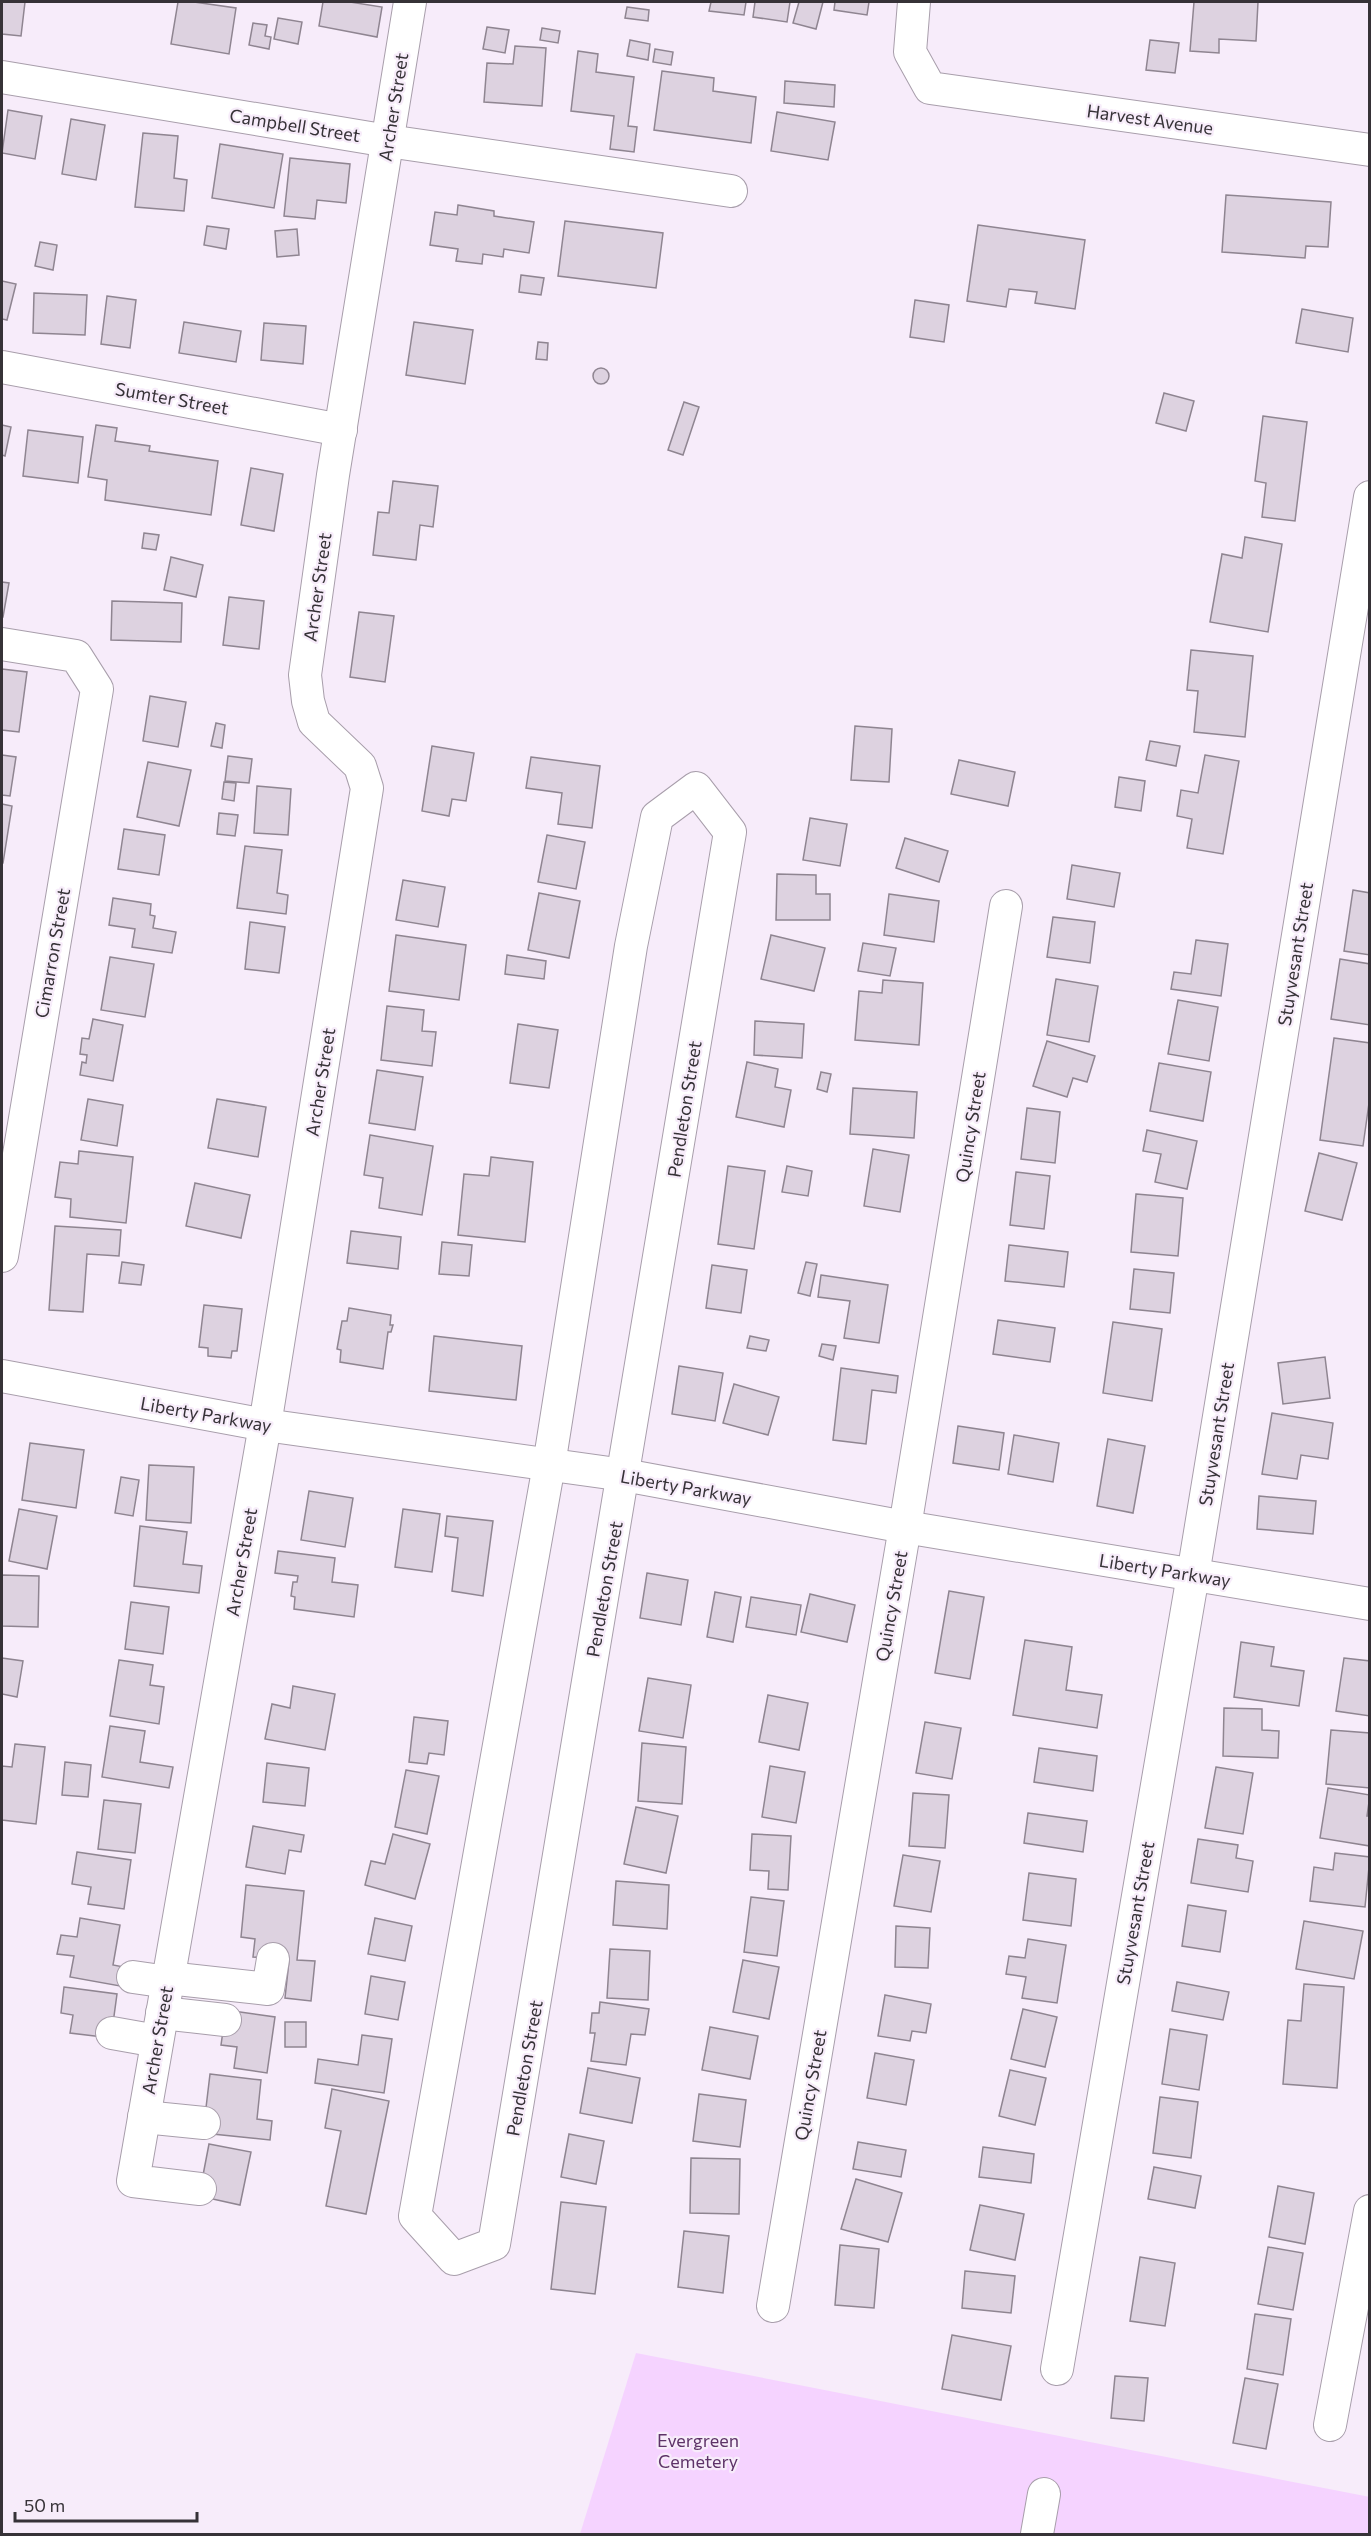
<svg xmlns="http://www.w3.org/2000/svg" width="1371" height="2536" font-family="Commissioner,sans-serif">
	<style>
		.green { fill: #f5d3ff }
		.building { fill: #ddd2e0; stroke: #8f8591; stroke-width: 1.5 }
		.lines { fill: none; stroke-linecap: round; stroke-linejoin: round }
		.minor-casing { stroke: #a89eab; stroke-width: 34 }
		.minor { stroke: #fff; stroke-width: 32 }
		.labels { text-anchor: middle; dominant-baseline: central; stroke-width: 4.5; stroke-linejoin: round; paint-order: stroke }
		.street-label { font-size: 18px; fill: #363237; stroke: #f7ecfa }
		.park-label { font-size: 18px; fill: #5d3368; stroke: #f7ecfa }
	</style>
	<rect width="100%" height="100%" fill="#f7ecfa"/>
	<!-- green -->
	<polygon class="green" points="636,2353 1370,2497 1369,2534 580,2534"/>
	<!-- building -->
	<g class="building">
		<polygon points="2,2 25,2 21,36 2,34"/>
		<polygon points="178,2 194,2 236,8 229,54 171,44"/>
		<polygon points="323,2 350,2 382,7 377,37 319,26"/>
		<polygon points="711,2 746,2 744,15 709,11"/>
		<polygon points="755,2 790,2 787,22 753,17"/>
		<polygon points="799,2 823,2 816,29 793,23"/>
		<polygon points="835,2 869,2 867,15 834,10"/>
		<polygon points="1194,2 1258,2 1256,41 1219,39 1219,53 1190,51"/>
		<polygon points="627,7 649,10 648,21 625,18"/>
		<polygon points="278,18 302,22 298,44 274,39"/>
		<polygon points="253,23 267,25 265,36 271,37 269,49 249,45"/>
		<polygon points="487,27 509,30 505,53 483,49"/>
		<polygon points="542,28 560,31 558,43 540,40"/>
		<polygon points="630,40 650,44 648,60 627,56"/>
		<polygon points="1150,40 1179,43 1175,73 1146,70"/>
		<polygon points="515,46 546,48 542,106 484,102 487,63 513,64"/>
		<polygon points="655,49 673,52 671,65 653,62"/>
		<polygon points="578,51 598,54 596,72 634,77 628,126 637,127 634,152 610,149 614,116 571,111"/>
		<polygon points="662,71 714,78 713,91 756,97 751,143 654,130"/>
		<polygon points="785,81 835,85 834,107 784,103"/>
		<polygon points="8,110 42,116 35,159 2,153"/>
		<polygon points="777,112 835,122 828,160 771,151"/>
		<polygon points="71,119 105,125 96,180 62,174"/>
		<polygon points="143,133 178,136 174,178 187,180 184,211 135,207"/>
		<polygon points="220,144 283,154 274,208 212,198"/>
		<polygon points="290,158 350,164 346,203 317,200 315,219 284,216"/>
		<polygon points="1226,195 1331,202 1328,247 1306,246 1305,258 1222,252"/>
		<polygon points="458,205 494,211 494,216 534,222 529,253 504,249 503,257 483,254 482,264 456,261 458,249 430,245 435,212 457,215"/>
		<polygon points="565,221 663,233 656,288 558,276"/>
		<polygon points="978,225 1085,240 1075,309 1035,303 1037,292 1009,289 1006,307 967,301"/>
		<polygon points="207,226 229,229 226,249 204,245"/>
		<polygon points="297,229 299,255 277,257 275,231"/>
		<polygon points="40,242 57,245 53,270 35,266"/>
		<polygon points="521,275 544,278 541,295 519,292"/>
		<polygon points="2,281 16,284 7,320 2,319"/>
		<polygon points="34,293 87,295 85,335 33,333"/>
		<polygon points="107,296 136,300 130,348 101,344"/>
		<polygon points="915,300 949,305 944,342 910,337"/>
		<polygon points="1302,309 1353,318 1348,352 1296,343"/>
		<polygon points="184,322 241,331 236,362 179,353"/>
		<polygon points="414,322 473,330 465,384 406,375"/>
		<polygon points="264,323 306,326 303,364 261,360"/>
		<polygon points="538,342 548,343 547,360 536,359"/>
		<circle cx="601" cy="376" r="8"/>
		<polygon points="1164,393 1194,401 1186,431 1156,423"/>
		<polygon points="684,402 699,407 683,455 668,450"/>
		<polygon points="1263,416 1307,422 1295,521 1262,517 1266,483 1255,481"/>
		<polygon points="2,425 11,427 5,456 2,455"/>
		<polygon points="96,425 117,428 115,441 150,446 149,451 218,461 211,515 105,500 107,480 88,477"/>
		<polygon points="28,430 83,437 78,483 23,476"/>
		<polygon points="251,468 283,474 274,531 241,525"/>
		<polygon points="393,481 438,486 433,527 420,525 416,560 373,555 378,512 389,513"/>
		<polygon points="144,533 159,535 156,550 142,548"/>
		<polygon points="1245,537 1282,544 1268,632 1210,622 1222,554 1242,558"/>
		<polygon points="171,557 203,565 196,597 164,590"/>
		<polygon points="2,582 9,583 3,617 2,617"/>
		<polygon points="229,597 264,601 259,649 223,645"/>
		<polygon points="112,601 182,603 181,642 111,640"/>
		<polygon points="359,612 394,616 385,682 350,677"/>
		<polygon points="1191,650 1253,656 1245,737 1194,732 1198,691 1187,690"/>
		<polygon points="2,669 27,672 19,732 2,730"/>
		<polygon points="150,696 186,702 178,747 143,741"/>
		<polygon points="216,723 225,725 222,748 211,746"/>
		<polygon points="855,726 892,729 889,782 851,780"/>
		<polygon points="1150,741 1180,746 1176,766 1146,760"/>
		<polygon points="432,746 474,753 466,801 452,799 449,816 422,811"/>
		<polygon points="2,755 16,757 10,796 2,795"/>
		<polygon points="1205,755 1239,761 1223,854 1187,848 1192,819 1177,816 1181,790 1198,793"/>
		<polygon points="228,756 252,759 249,783 225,781"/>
		<polygon points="531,757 600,766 592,828 558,824 562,793 526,788"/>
		<polygon points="959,760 1015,772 1008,806 951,794"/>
		<polygon points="148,762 191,770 179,826 137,817"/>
		<polygon points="1119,777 1145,781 1141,811 1115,807"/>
		<polygon points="224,782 236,783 234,801 222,799"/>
		<polygon points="257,786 291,789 288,835 254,833"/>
		<polygon points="2,804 12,806 3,863 2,863"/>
		<polygon points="219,813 238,815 235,836 217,834"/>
		<polygon points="810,818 847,824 840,866 803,860"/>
		<polygon points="124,829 165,835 159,875 118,869"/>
		<polygon points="547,835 585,842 576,889 538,882"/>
		<polygon points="905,838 948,851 939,882 896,868"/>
		<polygon points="245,846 282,850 277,893 288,895 286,914 237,908"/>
		<polygon points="1072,865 1120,873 1114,907 1067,899"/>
		<polygon points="777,874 816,875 816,894 830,894 830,920 776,920"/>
		<polygon points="403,880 445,887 438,927 396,920"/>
		<polygon points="1353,890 1370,893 1370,955 1344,951"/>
		<polygon points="539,893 580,901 569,958 528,950"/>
		<polygon points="889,894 939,901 934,942 884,935"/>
		<polygon points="113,898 151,904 150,915 155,916 153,928 176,932 172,953 132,947 135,929 109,925"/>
		<polygon points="1053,917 1095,922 1090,963 1047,957"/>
		<polygon points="250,922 285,927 279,973 245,969"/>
		<polygon points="396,935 466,945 459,1000 389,991"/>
		<polygon points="771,935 825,948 814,991 761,979"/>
		<polygon points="1196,940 1228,944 1221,996 1171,989 1174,972 1191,974"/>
		<polygon points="863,943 896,948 890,976 858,971"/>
		<polygon points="507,955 546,961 544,979 505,974"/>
		<polygon points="110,957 154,964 145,1017 101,1010"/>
		<polygon points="1340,959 1370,964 1370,1025 1331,1019"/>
		<polygon points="1056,979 1098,986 1089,1042 1047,1035"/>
		<polygon points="883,980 923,983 919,1045 855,1040 859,991 882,993"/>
		<polygon points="1178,1000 1218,1007 1209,1061 1168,1054"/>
		<polygon points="387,1006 424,1010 422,1031 436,1032 432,1066 381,1060"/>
		<polygon points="93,1019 123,1025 113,1081 80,1075 82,1062 86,1063 87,1055 80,1054 82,1038 89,1039"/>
		<polygon points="755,1021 804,1024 802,1058 754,1055"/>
		<polygon points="518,1024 558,1030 549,1088 510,1083"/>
		<polygon points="1334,1038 1370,1043 1370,1096 1363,1146 1320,1140"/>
		<polygon points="1047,1041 1095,1056 1087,1082 1073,1078 1067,1097 1033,1086"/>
		<polygon points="747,1062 778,1069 775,1087 791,1090 784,1127 736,1117"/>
		<polygon points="1159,1063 1211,1072 1203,1121 1150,1111"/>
		<polygon points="377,1070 423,1077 415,1130 369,1123"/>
		<polygon points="821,1072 831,1074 827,1092 817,1089"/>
		<polygon points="853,1088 917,1092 914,1138 850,1134"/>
		<polygon points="88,1099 123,1105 117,1146 81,1140"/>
		<polygon points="217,1099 266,1107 258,1157 208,1148"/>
		<polygon points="1027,1108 1060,1112 1055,1163 1021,1159"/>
		<polygon points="1147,1130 1197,1141 1187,1189 1155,1182 1161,1154 1143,1151"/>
		<polygon points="370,1135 433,1146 422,1215 379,1208 383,1178 364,1175"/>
		<polygon points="873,1149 909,1155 900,1212 864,1206"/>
		<polygon points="79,1151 133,1157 126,1223 70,1217 71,1199 55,1197 60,1162 78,1164"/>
		<polygon points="1319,1153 1357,1163 1342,1220 1305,1211"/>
		<polygon points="491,1157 533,1162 525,1242 458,1235 464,1174 489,1176"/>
		<polygon points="728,1166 765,1171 754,1249 718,1244"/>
		<polygon points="787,1166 812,1171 808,1196 782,1192"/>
		<polygon points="1016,1172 1050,1176 1044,1229 1010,1225"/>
		<polygon points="195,1183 250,1195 241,1238 186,1226"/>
		<polygon points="1136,1194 1183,1198 1178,1256 1131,1252"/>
		<polygon points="55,1226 121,1230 119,1256 87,1254 83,1312 49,1310"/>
		<polygon points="351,1231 401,1237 398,1269 347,1263"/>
		<polygon points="442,1242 472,1245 469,1276 439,1274"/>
		<polygon points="1009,1245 1068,1252 1064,1287 1005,1281"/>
		<polygon points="122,1262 144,1265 141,1285 119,1283"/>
		<polygon points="806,1262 817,1264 810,1296 798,1293"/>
		<polygon points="712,1265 747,1270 741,1313 706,1308"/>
		<polygon points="1134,1269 1174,1273 1170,1313 1130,1309"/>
		<polygon points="821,1275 888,1285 879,1343 844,1338 850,1301 818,1297"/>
		<polygon points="204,1305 242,1309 237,1351 232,1351 231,1358 208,1356 208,1348 199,1347"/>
		<polygon points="349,1308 391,1315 390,1325 393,1325 391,1332 388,1332 383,1369 340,1362 341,1350 337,1349 342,1321 347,1321"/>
		<polygon points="998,1320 1055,1328 1050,1362 993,1354"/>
		<polygon points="1113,1322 1162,1329 1152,1401 1103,1393"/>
		<polygon points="434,1336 522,1346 516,1400 429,1391"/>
		<polygon points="750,1336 769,1340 766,1351 747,1348"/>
		<polygon points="822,1344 836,1346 833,1360 819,1356"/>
		<polygon points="1325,1357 1330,1398 1283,1404 1278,1363"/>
		<polygon points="679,1366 723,1373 715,1421 672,1414"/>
		<polygon points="841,1368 898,1376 896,1393 872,1390 866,1444 833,1440"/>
		<polygon points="734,1384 779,1397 768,1435 723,1423"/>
		<polygon points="1272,1413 1333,1423 1328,1459 1301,1455 1297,1479 1262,1474"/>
		<polygon points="958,1426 1004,1433 999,1470 953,1463"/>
		<polygon points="1014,1435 1059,1443 1053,1482 1008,1474"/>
		<polygon points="1108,1439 1145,1446 1133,1513 1097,1506"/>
		<polygon points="30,1443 84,1450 76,1508 22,1500"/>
		<polygon points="149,1465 194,1467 191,1523 146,1520"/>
		<polygon points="121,1477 139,1480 133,1516 115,1513"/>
		<polygon points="309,1491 353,1498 345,1547 301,1540"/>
		<polygon points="1259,1496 1316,1501 1313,1534 1257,1529"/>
		<polygon points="19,1509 57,1516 47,1569 9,1561"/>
		<polygon points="403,1509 440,1514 432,1572 395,1567"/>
		<polygon points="447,1516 493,1521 483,1596 452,1591 458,1538 445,1536"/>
		<polygon points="140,1526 187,1532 183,1564 202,1566 199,1593 134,1586"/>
		<polygon points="278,1551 335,1558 332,1582 358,1585 354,1617 294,1609 295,1597 291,1596 293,1582 297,1582 298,1576 275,1573"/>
		<polygon points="647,1573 688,1580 681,1625 640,1618"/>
		<polygon points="2,1575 39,1576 38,1627 2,1626"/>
		<polygon points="949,1591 984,1597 970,1679 935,1673"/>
		<polygon points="715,1592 741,1597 733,1642 707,1637"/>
		<polygon points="810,1594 855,1605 847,1642 801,1632"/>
		<polygon points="751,1597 801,1605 796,1635 746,1627"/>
		<polygon points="131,1602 169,1607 163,1654 125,1649"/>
		<polygon points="1025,1640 1072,1647 1066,1690 1102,1695 1097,1728 1013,1715"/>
		<polygon points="1241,1642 1274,1647 1271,1666 1304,1671 1299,1706 1234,1697"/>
		<polygon points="2,1658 23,1661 17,1697 2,1694"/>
		<polygon points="1344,1658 1370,1661 1370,1716 1336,1711"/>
		<polygon points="119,1660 153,1665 150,1685 164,1687 159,1724 110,1716"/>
		<polygon points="648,1678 691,1685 683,1738 639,1731"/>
		<polygon points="293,1686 335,1694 325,1750 265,1739 272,1704 290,1708"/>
		<polygon points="768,1695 808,1703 799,1750 759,1742"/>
		<polygon points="1224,1708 1262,1709 1262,1730 1279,1731 1278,1758 1223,1756"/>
		<polygon points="414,1717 448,1721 444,1755 429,1753 427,1764 409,1762"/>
		<polygon points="925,1722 961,1728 952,1779 916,1773"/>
		<polygon points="110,1726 145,1731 140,1762 173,1767 169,1788 102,1777"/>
		<polygon points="1331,1730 1370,1733 1370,1788 1326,1784"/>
		<polygon points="642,1743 686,1747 682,1804 638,1801"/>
		<polygon points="15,1744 45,1747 36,1824 2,1820 2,1766 12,1767"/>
		<polygon points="1039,1748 1097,1756 1093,1791 1034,1782"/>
		<polygon points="65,1762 91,1765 88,1797 62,1795"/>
		<polygon points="267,1763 309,1768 305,1806 263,1802"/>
		<polygon points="770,1766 805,1772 796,1823 762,1817"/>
		<polygon points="1216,1767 1253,1773 1243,1834 1205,1828"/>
		<polygon points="406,1770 439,1776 427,1834 395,1827"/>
		<polygon points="1328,1788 1370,1795 1367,1816 1370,1816 1370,1846 1320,1838"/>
		<polygon points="913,1793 949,1795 945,1848 909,1846"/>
		<polygon points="104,1800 141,1804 135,1853 98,1849"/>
		<polygon points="636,1807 678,1816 666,1873 624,1864"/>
		<polygon points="1028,1813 1087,1821 1083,1852 1024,1843"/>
		<polygon points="253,1826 304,1835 301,1852 289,1850 285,1874 246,1867"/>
		<polygon points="393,1834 430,1844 415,1899 365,1885 371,1861 385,1864"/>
		<polygon points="752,1834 791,1836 788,1890 768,1889 769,1871 750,1870"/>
		<polygon points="1198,1839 1238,1845 1236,1858 1253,1861 1248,1892 1191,1883"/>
		<polygon points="77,1852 131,1860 124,1909 88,1904 91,1887 72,1884"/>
		<polygon points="1335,1853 1370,1857 1365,1907 1310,1901 1314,1867 1333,1870"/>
		<polygon points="903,1855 940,1861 931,1912 894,1906"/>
		<polygon points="1029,1873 1076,1879 1071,1926 1023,1920"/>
		<polygon points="616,1881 669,1885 667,1929 613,1925"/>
		<polygon points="246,1885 304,1891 297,1960 315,1961 311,2001 285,1998 289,1961 253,1957 255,1939 241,1937"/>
		<polygon points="751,1897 784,1901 777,1956 744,1952"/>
		<polygon points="1188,1905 1226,1911 1220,1952 1182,1946"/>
		<polygon points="80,1918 120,1925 113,1965 134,1969 131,1988 70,1977 74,1956 57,1954 61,1935 77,1937"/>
		<polygon points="375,1918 412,1926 405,1961 368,1954"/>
		<polygon points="1304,1921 1363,1931 1354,1979 1296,1969"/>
		<polygon points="896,1926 930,1928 928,1968 895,1967"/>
		<polygon points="1028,1939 1066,1945 1057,2003 1022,1998 1026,1977 1006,1974 1009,1956 1025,1958"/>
		<polygon points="610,1949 650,1951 648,2000 607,1998"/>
		<polygon points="743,1960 779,1967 769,2019 733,2012"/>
		<polygon points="371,1976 405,1982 398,2020 365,2014"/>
		<polygon points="1177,1982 1229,1992 1223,2020 1172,2011"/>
		<polygon points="1304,1984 1344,1987 1337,2088 1283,2084 1288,2020 1301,2021"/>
		<polygon points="64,1987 117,1994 111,2038 70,2033 73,2015 61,2013"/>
		<polygon points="885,1995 931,2004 926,2033 912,2031 910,2041 878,2036"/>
		<polygon points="600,2002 649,2009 645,2035 631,2034 626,2065 591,2061 595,2033 590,2033 592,2013 599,2013"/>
		<polygon points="1023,2009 1057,2017 1045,2067 1011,2059"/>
		<polygon points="226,2010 275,2017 267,2073 234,2068 237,2047 221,2045"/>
		<rect x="285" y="2022" width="21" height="25"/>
		<polygon points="710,2027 758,2036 750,2079 702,2070"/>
		<polygon points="1170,2029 1207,2035 1199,2090 1162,2084"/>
		<polygon points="362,2035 392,2039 384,2093 315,2083 318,2059 358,2065"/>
		<polygon points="875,2053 914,2060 906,2105 867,2098"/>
		<polygon points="588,2068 640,2078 632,2123 580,2113"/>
		<polygon points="1010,2070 1046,2078 1035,2125 999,2116"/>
		<polygon points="210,2074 261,2080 257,2119 272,2121 270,2140 203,2133"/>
		<polygon points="332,2089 389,2101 366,2214 326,2206 341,2131 325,2128"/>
		<polygon points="699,2094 746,2100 740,2147 693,2141"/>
		<polygon points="1160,2097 1198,2102 1191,2158 1153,2153"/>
		<polygon points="569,2134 604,2141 596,2184 561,2177"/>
		<polygon points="858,2142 906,2150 901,2177 853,2169"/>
		<polygon points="209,2144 251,2152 240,2205 199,2196"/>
		<polygon points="983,2147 1034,2154 1031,2183 979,2177"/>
		<polygon points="691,2158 740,2159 739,2214 690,2213"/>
		<polygon points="1154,2167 1201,2176 1195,2208 1148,2199"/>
		<polygon points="856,2179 902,2193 888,2242 841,2229"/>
		<polygon points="1278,2186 1314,2193 1305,2244 1269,2237"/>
		<polygon points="561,2202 606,2207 595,2294 551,2289"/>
		<polygon points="980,2205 1024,2214 1015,2260 970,2250"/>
		<polygon points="684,2231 729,2236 723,2293 678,2287"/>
		<polygon points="840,2245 879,2249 874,2308 835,2305"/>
		<polygon points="1268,2247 1303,2253 1293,2310 1258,2304"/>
		<polygon points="1140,2257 1175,2263 1165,2326 1130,2321"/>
		<polygon points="965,2271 1015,2276 1011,2313 962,2308"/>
		<polygon points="1255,2314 1291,2319 1283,2375 1247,2369"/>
		<polygon points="952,2335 1011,2346 1001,2400 942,2389"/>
		<polygon points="1115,2376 1148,2378 1144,2421 1111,2418"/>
		<polygon points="1245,2378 1278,2384 1266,2449 1233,2443"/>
	</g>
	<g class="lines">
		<!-- minor casing -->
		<g class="minor-casing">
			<g id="minor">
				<polyline points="914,2 910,52 930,88 1370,150"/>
				<polyline points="2,77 388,141 731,191"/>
				<polyline points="2,367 341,430"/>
				<polyline points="2,644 76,656 97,689 2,1256"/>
				<polygon points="696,788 730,832 494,2244 454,2259 415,2216 549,1465 631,946 657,817"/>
				<polyline points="2,1376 265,1425 624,1475 905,1527 1370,1604"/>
				<polyline points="133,1977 168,1982"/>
				<polyline points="168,1978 268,1989 273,1959"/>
				<polyline points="162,2013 225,2020"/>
				<polyline points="112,2033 157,2041"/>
				<polyline points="144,2117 204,2123"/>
				<polyline points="200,2189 133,2181 265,1425 367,788 360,766 314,722 308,701 305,675 333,475 410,2"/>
				<polyline points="773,2306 905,1527 1006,906"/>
				<polyline points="1057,2369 1193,1575 1370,497"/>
				<polyline points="1330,2425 1370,2211"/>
				<polyline points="1037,2534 1044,2494"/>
			</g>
		</g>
		<!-- minor -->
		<use href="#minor" class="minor"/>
	</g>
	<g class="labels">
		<!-- street labels -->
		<g class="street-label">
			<text transform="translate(393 107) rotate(-81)">Archer Street</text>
			<text transform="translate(1150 119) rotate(8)">Harvest Avenue</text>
			<text transform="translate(295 125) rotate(9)">Campbell Street</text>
			<text transform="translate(172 398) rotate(10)">Sumter Street</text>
			<text transform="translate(317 587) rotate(-82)">Archer Street</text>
			<text transform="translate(52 953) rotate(-80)">Cimarron Street</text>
			<text transform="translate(1295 954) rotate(-81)">Stuyvesant Street</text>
			<text transform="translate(320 1082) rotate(-81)">Archer Street</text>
			<text transform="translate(684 1109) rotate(-81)">Pendleton Street</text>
			<text transform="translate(970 1127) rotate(-81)">Quincy Street</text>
			<text transform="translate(206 1414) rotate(10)">Liberty Parkway</text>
			<text transform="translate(1216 1434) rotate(-81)">Stuyvesant Street</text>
			<text transform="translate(686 1487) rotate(10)">Liberty Parkway</text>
			<text transform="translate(241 1562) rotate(-80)">Archer Street</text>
			<text transform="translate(1165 1570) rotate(9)">Liberty Parkway</text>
			<text transform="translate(604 1589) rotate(-80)">Pendleton Street</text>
			<text transform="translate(891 1606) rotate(-80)">Quincy Street</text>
			<text transform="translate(1135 1913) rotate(-80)">Stuyvesant Street</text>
			<text transform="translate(157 2040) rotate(-80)">Archer Street</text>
			<text transform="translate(524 2068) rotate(-80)">Pendleton Street</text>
			<text transform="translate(810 2085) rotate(-80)">Quincy Street</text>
		</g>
		<!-- park labels -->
		<g class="park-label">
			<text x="698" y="2440">Evergreen<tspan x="698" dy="21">Cemetery</tspan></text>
		</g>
	</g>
	<!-- border -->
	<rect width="1371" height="2536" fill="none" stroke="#363237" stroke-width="6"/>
	<!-- scale -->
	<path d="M15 2512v9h182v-9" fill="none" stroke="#363237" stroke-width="3"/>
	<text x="24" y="2512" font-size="18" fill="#363237" stroke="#f7ecfa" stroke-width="4.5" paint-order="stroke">50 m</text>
</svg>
